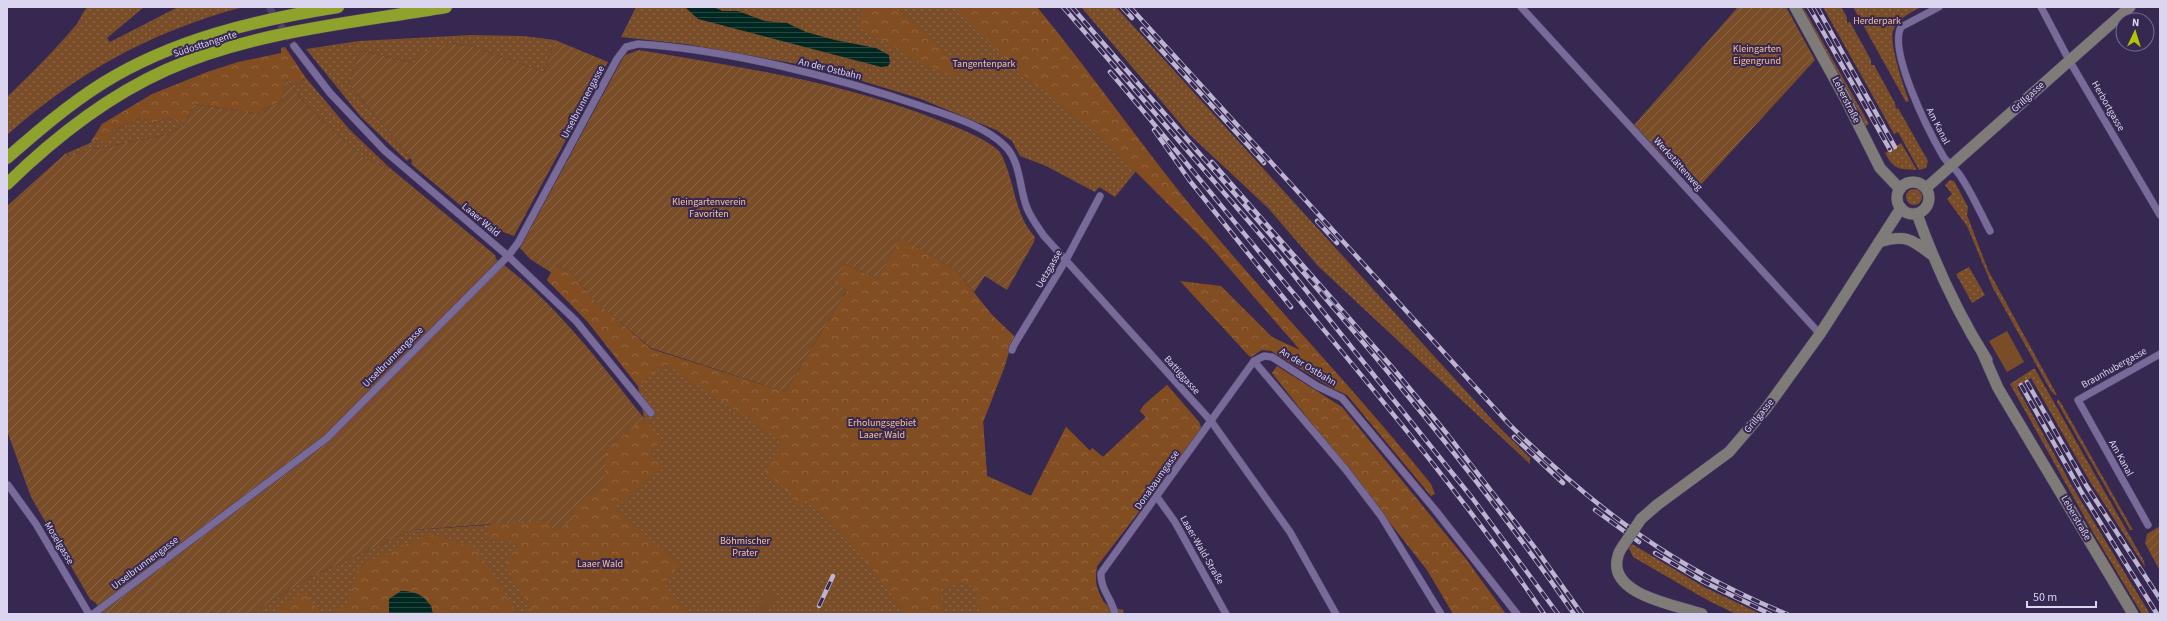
<svg xmlns="http://www.w3.org/2000/svg" width="2167" height="621" font-family="'Source Sans 3',sans-serif">
	<style>
		.grass { fill: url(#grass-dots) }
		.forest { fill: url(#forest-crowns) }
		.garden { fill: url(#garden-furrows) }
		.pitch { fill: #7a4d29 }
		.water { fill: url(#water-rules) }
		.lines { fill: none; stroke-linecap: round; stroke-linejoin: round }
		.street-tunnel { stroke: #4f4269; stroke-width: 7; stroke-dasharray: 7 3.5; stroke-linecap: butt }
		.street-casing { stroke: #4f4266; stroke-width: 8 }
		.secondary-casing { stroke: #4f4266; stroke-width: 12 }
		.highway-casing { stroke: #4f4266; stroke-width: 13 }
		.street { stroke: #786a99; stroke-width: 7 }
		.secondary { stroke: #7f7b78; stroke-width: 11 }
		.highway { stroke: #8fa22b; stroke-width: 12 }
		.rail-casing { stroke: #bcb4d0; stroke-width: 4.5 }
		.rail { stroke: #362851; stroke-width: 3; stroke-dasharray: 9; stroke-linecap: butt }
		.secondary-bridge-casing { stroke: #4f4266; stroke-width: 12; stroke-linecap: butt }
		.secondary-bridge { stroke: #7f7b78; stroke-width: 11 }
		.labels { text-anchor: middle; dominant-baseline: central; stroke-width: 4; stroke-linejoin: round; paint-order: stroke }
		.park-label { font-size: 10px; fill: #fbc297; stroke: #362851 }
		.street-label { font-size: 10px; fill: #dcd5ef; stroke: #362851 }
	</style>
	<defs>
		<pattern id="grass-dots" width="8" height="8" patternUnits="userSpaceOnUse"><rect width="8" height="8" fill="#7a4d29"/><path d="M2 2h.1M6 6h.1" fill="none" stroke="#8c6648" stroke-width="1.8" stroke-linecap="round"/></pattern>
		<pattern id="forest-crowns" width="20" height="18" patternUnits="userSpaceOnUse"><rect width="20" height="18" fill="#824d20"/><path d="M2 6a3 3 0 1 1 6 0M12 15a3 3 0 1 1 6 0" fill="none" stroke="#936641"/></pattern>
		<pattern id="garden-furrows" width="10" height="10" patternUnits="userSpaceOnUse"><rect width="10" height="10" fill="#7a4d29"/><path d="M-1 1l2-2M0 10L10 0M9 11l2-2" fill="none" stroke="#8c6648"/></pattern>
		<pattern id="water-rules" width="6" height="5" patternUnits="userSpaceOnUse"><rect width="6" height="5" fill="#002820"/><path d="M0 2.5h6" fill="none" stroke="#254641"/></pattern>
	</defs>
	<rect width="100%" height="100%" fill="#362851"/>
	<!-- grass -->
	<g class="grass">
		<path d="M88 7H144L107 38 110 42 178 7H243C150 32 78 72 7 135V97C31 74 55 50 76 25 81 19 81 13 88 7Z"/>
		<polygon points="636,7 1007,7 1140,166 1115,197 1099,187 1095,192 1046,166 1020,156 1012,141 996,130 921,99 820,68 685,44 621,37"/>
		<polygon points="1081,7 1116,7 1495,423 1530,458 1530,464 1318,266 1268,208 1190,135"/>
		<polygon points="1800,7 1803,7 1869,124 1865,126 1862,117"/>
		<polygon points="1823,7 1841,7 1847,17 1847,23 1850,22 1871,60 1871,65 1874,65 1895,103 1896,109 1898,108 1928,161 1926,168 1919,170 1898,132 1894,134"/>
		<path d="M1853 7H1921C1911 12 1897 19 1893 31 1889 44 1904 87 1909 101L1906 102Z"/>
		<polygon points="471,35 523,36 555,40 544,72 469,45 451,43 414,63 360,50 349,84 409,156 410,158 407,161 361,117 306,49 359,41"/>
		<polygon points="286,78 295,84 306,78 350,130 390,168 364,158 307,106"/>
		<polygon points="142,117 151,124 168,118 185,124 169,134 96,149 95,147 69,157 67,153 97,140 106,141 113,130"/>
		<path d="M1901 143 1917 170C1899 169 1894 170 1885 153Z"/>
		<polygon points="1950,180 1954,181 1968,207 1967,215 1988,270 2057,395 2055,395 2051,391 1993,288 1967,226 1947,199 1952,194 1945,185"/>
		<circle cx="1914" cy="197" r="8"/>
		<path d="M900 238 955 269 992 315 1014 336 1004 368 983 422 987 476 1031 496 1066 427 1090 451 1092 448 1103 457 1146 417 1140 411 1144 405 1167 385 1199 422 1202 430 1097 566C1095 579 1095 593 1105 603 1108 607 1118 609 1123 610L1124 614H433L431 604 389 612V614H251L311 577 412 530 489 525 607 449 644 418 638 386 588 322 547 280 555 266 651 349 785 392 878 279Z"/>
		<polygon points="1969,267 1985,295 1972,303 1956,274"/>
		<polygon points="2033,369 2035,369 2144,561 2145,567 2089,480 2031,378 2017,387 2072,486 2150,614 2142,614 2094,534 2010,384"/>
		<polygon points="2058,399 2061,403 2133,530 2130,530 2057,402"/>
		<polygon points="1632,544 1704,587 1761,614 1736,614 1709,601 1633,557 1629,548"/>
	</g>
	<!-- forest -->
	<g class="forest">
		<polygon points="863,7 894,7 929,37 959,71 956,77 921,63 859,27"/>
		<path d="M954 7H1037C1095 77 1146 153 1205 223 1279 311 1359 394 1431 484L1435 494 1431 496 1347 395 1330 387 1271 351 1262 350 1251 357 1249 356 1180 281 1221 286 1272 337 1300 350 1209 245 1099 135 1017 70Z"/>
		<polygon points="285,47 306,78 295,84 286,79 281,102 262,109 262,114 193,104 185,124 168,118 151,124 142,117 113,130 106,142 97,140 90,143 102,124 152,94 207,72 238,62 281,53 281,48"/>
		<path d="M900 238 955 269 992 315 1014 336 1004 368 983 422 987 476 1031 496 1066 427 1090 451 1092 448 1103 457 1146 417 1140 411 1144 405 1167 385 1199 422 1202 430 1097 566C1092 592 1104 593 1106 614H980L976 589 962 582 941 588 944 614H906C875 573 846 533 806 500L800 507 789 496 791 494 765 472 783 442 666 364 638 386 588 322 547 280 555 266 570 271 595 301 651 349 785 392 847 290 834 283 845 264 878 279Z"/>
		<polygon points="1277,366 1342,407 1466,559 1506,614 1453,614 1427,570 1272,373"/>
		<polygon points="644,418 661,441 649,452 662,467 614,509 680,565 664,584 688,614 533,614 505,564 520,543 486,538 489,525 576,519 572,508 603,486 607,449"/>
		<polygon points="429,534 477,548 517,614 433,614 431,604 422,596 412,591 401,591 389,599 389,614 332,614 349,602 358,567"/>
		<polygon points="304,592 322,614 272,614"/>
	</g>
	<!-- garden -->
	<g class="garden">
		<polygon points="1738,7 1786,7 1815,60 1696,190 1634,125"/>
		<polygon points="555,40 608,62 514,236 484,225 411,164 412,161 409,156 349,84 360,50 414,63 420,54 451,43 469,45 544,72"/>
		<path d="M639 50C740 67 843 82 938 120 958 128 981 136 998 150 1001 153 1003 158 1005 163 1015 187 1016 217 1035 237L1034 242 1007 290 985 276 974 292 955 269 900 238 878 279 845 264 835 283 847 290 785 392 651 348 595 301 570 271 555 266 552 273 530 259 520 248 620 63 625 55Z"/>
		<path d="M286 78 307 106 364 158 390 168 495 255 496 259C556 303 598 360 644 418L607 449 603 486 572 508 576 519 556 532 545 520 412 530 311 577 251 614H102L96 603 90 599 31 497 7 431V206L66 153 69 157 95 147 96 149 169 134 185 124 193 104 262 114V109L281 102Z"/>
		<polygon points="2160,526 2160,571 2145,543 2147,534"/>
	</g>
	<!-- pitch -->
	<g class="pitch">
		<polygon points="2007,331 2024,362 2007,372 1989,341"/>
		<polygon points="770,593 777,599 763,614 751,614"/>
	</g>
	<!-- water -->
	<g class="water">
		<polygon points="685,7 713,7 723,11 738,11 765,21 787,23 806,32 835,40 876,48 889,55 890,63 888,66 881,67 698,19"/>
		<path d="M401 591C417 591 429 597 433 614H389V599Z"/>
	</g>
	<g class="lines">
		<!-- street-tunnel -->
		<polyline class="street-tunnel" points="269,7 294,46"/>
		<!-- street casing -->
		<g class="street-casing">
			<g id="street">
				<polyline points="1521,7 1820,334"/>
				<path d="M1939 7 1901 27C1888 51 1929 132 1943 156 1947 163 1954 167 1959 174 1971 191 1980 212 1990 231"/>
				<polyline points="2041,7 2069,60 2160,215"/>
				<polyline points="294,46 330,93 385,151 508,256 576,321 651,413"/>
				<polyline points="1012,350 1014,345 1066,260 1100,196"/>
				<polyline points="1254,361 1346,470 1381,516 1441,614"/>
				<polyline points="8,485 36,524 89,614"/>
				<polyline points="1157,497 1175,522 1226,614"/>
				<polyline points="2148,525 2078,400 2160,354"/>
				<path d="M93 614 327 438 508 256 518 243 617 59 626 47 638 44C731 50 836 77 924 107 951 116 985 126 1005 146 1021 162 1019 188 1027 208 1031 218 1038 227 1044 236L1211 421 1290 532 1336 614"/>
				<path d="M1115 614C1112 599 1100 589 1101 573L1254 361 1264 356 1272 357 1317 386 1342 398 1436 511 1517 614"/>
			</g>
		</g>
		<!-- secondary casing -->
		<g class="secondary-casing">
			<g id="secondary">
				<polyline points="1795,7 1845,98 1880,168 1900,189"/>
				<circle cx="1913" cy="198" r="16"/>
				<polyline points="1926,188 2130,7"/>
				<path d="M1917 214C1935 264 1958 314 1987 360"/>
				<path d="M1879 242C1906 234 1911 239 1932 255"/>
				<polyline points="1983,354 1998,388 2133,614"/>
				<polyline points="1641,519 1657,505 1729,452 1765,410 1820,334 1901,208"/>
				<path d="M1627 540C1624 545 1619 550 1618 556 1606 595 1677 605 1702 614"/>
			</g>
		</g>
		<!-- highway casing -->
		<g class="highway-casing">
			<g id="highway">
				<path d="M7 158C38 131 68 105 103 83 174 39 256 20 338 7"/>
				<path d="M7 184C54 138 106 97 166 70 254 31 352 23 446 7"/>
			</g>
		</g>
		<!-- street -->
		<use href="#street" class="street"/>
		<!-- secondary -->
		<use href="#secondary" class="secondary"/>
		<!-- highway -->
		<use href="#highway" class="highway"/>
		<!-- rail casing -->
		<g class="rail-casing">
			<g id="rail">
				<polyline points="1063,7 1277,254 1473,499 1558,614"/>
				<path d="M1072 7C1242 206 1425 399 1574 614"/>
				<polyline points="1122,7 1132,18"/>
				<path d="M1130 7 1509 424C1594 508 1675 569 1787 614"/>
				<polyline points="1809,7 1890,150"/>
				<polyline points="1817,7 1895,147"/>
				<polyline points="1142,29 1264,163"/>
				<path d="M1110 72C1173 145 1233 221 1295 295 1381 399 1468 502 1544 614"/>
				<polyline points="1154,130 1190,181 1291,307"/>
				<polyline points="1212,162 1392,367 1448,435 1536,549 1582,614"/>
				<polyline points="1317,221 1337,243"/>
				<polyline points="2027,382 2086,485 2160,599"/>
				<polyline points="2021,385 2082,493 2157,614"/>
				<polyline points="1514,437 1563,483"/>
				<polyline points="1595,510 1639,542"/>
				<polyline points="1655,553 1704,582 1770,614"/>
				<polyline points="819,606 833,576"/>
			</g>
		</g>
		<!-- rail -->
		<use href="#rail" class="rail"/>
		<!-- secondary-bridge casing -->
		<g class="secondary-bridge-casing">
			<polyline id="secondary-bridge" points="1627,540 1641,519"/>
		</g>
		<!-- secondary-bridge -->
		<use href="#secondary-bridge" class="secondary-bridge"/>
	</g>
	<g class="labels">
		<!-- park labels -->
		<g class="park-label">
			<text x="1877" y="21">Herderpark</text>
			<text x="1757" y="49">Kleingarten<tspan x="1757" dy="12">Eigengrund</tspan></text>
			<text x="984" y="64">Tangentenpark</text>
			<text x="709" y="202">Kleingartenverein<tspan x="709" dy="12">Favoriten</tspan></text>
			<text x="882" y="423">Erholungsgebiet<tspan x="882" dy="12">Laaer Wald</tspan></text>
			<text x="745" y="541">Böhmischer<tspan x="745" dy="12">Prater</tspan></text>
			<text x="600" y="564">Laaer Wald</text>
		</g>
		<!-- street labels -->
		<g class="street-label">
			<text transform="translate(205 44) rotate(-18)">Südosttangente</text>
			<text transform="translate(830 69) rotate(14)">An der Ostbahn</text>
			<text transform="translate(2028 97) rotate(-42)">Grillgasse</text>
			<text transform="translate(1846 100) rotate(63)">Leberstraße</text>
			<text transform="translate(583 102) rotate(-62)">Urselbrunnengasse</text>
			<text transform="translate(2108 106) rotate(60)">Herbortgasse</text>
			<text transform="translate(1938 126) rotate(63)">Am Kanal</text>
			<text transform="translate(1678 164) rotate(48)">Werkstättenweg</text>
			<text transform="translate(481 220) rotate(40)">Laaer Wald</text>
			<text transform="translate(1049 269) rotate(-60)">Uetzgasse</text>
			<text transform="translate(393 357) rotate(-45)">Urselbrunnengasse</text>
			<text transform="translate(1308 367) rotate(31)">An der Ostbahn</text>
			<text transform="translate(2114 368) rotate(-29)">Braunhubergasse</text>
			<text transform="translate(1182 375) rotate(48)">Battiggasse</text>
			<text transform="translate(1759 416) rotate(-51)">Grillgasse</text>
			<text transform="translate(2121 458) rotate(61)">Am Kanal</text>
			<text transform="translate(1157 480) rotate(-55)">Donabaumgasse</text>
			<text transform="translate(2076 518) rotate(60)">Leberstraße</text>
			<text transform="translate(59 543) rotate(59)">Moselgasse</text>
			<text transform="translate(1202 550) rotate(60)">Laaer-Wald-Straße</text>
			<text transform="translate(145 563) rotate(-37)">Urselbrunnengasse</text>
		</g>
	</g>
	<!-- border -->
	<rect width="2167" height="621" fill="none" stroke="#dcd5ef" stroke-width="16"/>
	<!-- north arrow -->
	<g transform="translate(2135 32) rotate(4)"><circle r="19" fill="#362851" stroke="#786d90"/>
	<path d="M0-3L7 15L0 10L-7 15Z" fill="#aec509"/>
	<text y="-6" font-size="11" font-weight="bold" text-anchor="middle" fill="#dcd5ef">N</text>
	</g>
	<!-- scale -->
	<path d="M2027 601v6h69v-6" fill="none" stroke="#dcd5ef" stroke-width="2"/>
	<text x="2033" y="601" font-size="12" fill="#dcd5ef" stroke="#362851" stroke-width="3" paint-order="stroke">50 m</text>
</svg>
